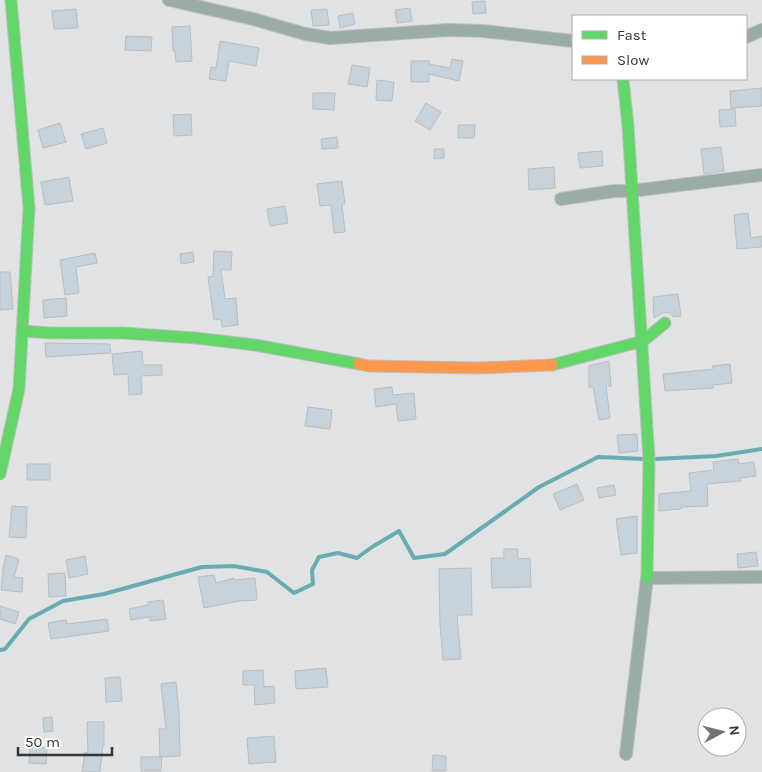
<svg xmlns="http://www.w3.org/2000/svg" width="762" height="772" font-family="Karla,sans-serif">
	<style>
		.lines { fill: none; stroke-linecap: round; stroke-linejoin: round }
		.stream { stroke: #68acb1; stroke-width: 4 }
		.building { fill: #c6d3dd; stroke: #bbbdbf }
		.street-casing { stroke: #bebfc0; stroke-width: 14 }
		.fast-casing { stroke: #bebfc0; stroke-width: 13 }
		.slow-casing { stroke: #bebfc0; stroke-width: 13 }
		.street { stroke: #99aca8; stroke-width: 12 }
		.fast { stroke: #63d668; stroke-width: 11 }
		.slow { stroke: #ff974d; stroke-width: 11 }
	</style>
	<rect width="100%" height="100%" fill="#e0e2e4"/>
	<g class="lines">
		<!-- stream -->
		<g class="stream">
			<polyline points="655,459 716,456 762,449"/>
			<polyline points="0,650 5,649 29,619 63,601 104,594 202,567 234,566 267,572 294,593 313,584 312,570 319,557 338,553 357,558 372,547 399,531 414,558 445,554 539,487 598,457 645,459"/>
		</g>
	</g>
	<!-- building -->
	<g class="building">
		<polygon points="485,1 486,13 473,14 472,2"/>
		<polygon points="410,8 412,21 397,23 395,10"/>
		<polygon points="76,9 78,28 54,29 52,11"/>
		<polygon points="327,9 329,25 313,26 311,10"/>
		<polygon points="353,13 355,24 340,28 338,16"/>
		<polygon points="190,26 192,61 176,62 175,51 173,51 172,27"/>
		<polygon points="126,36 152,37 151,51 125,50"/>
		<polygon points="220,41 259,48 256,66 229,61 226,81 209,79 211,67 216,68"/>
		<polygon points="452,59 463,61 459,81 429,74 429,82 411,82 411,61 429,61 429,64 450,68"/>
		<polygon points="352,65 370,68 367,87 348,84"/>
		<polygon points="377,80 394,82 392,101 376,100"/>
		<polygon points="762,88 762,106 731,108 730,91"/>
		<polygon points="313,93 335,93 334,110 313,109"/>
		<polygon points="426,103 441,112 430,130 415,121"/>
		<polygon points="735,109 736,126 720,127 719,110"/>
		<polygon points="191,114 192,135 174,136 173,115"/>
		<polygon points="60,123 66,142 43,148 38,130"/>
		<polygon points="458,125 475,125 474,138 458,138"/>
		<polygon points="103,128 107,143 86,149 81,134"/>
		<polygon points="337,137 338,148 322,149 321,139"/>
		<polygon points="721,147 724,171 704,174 701,149"/>
		<polygon points="434,149 444,149 444,158 434,159"/>
		<polygon points="602,151 603,166 580,168 578,153"/>
		<polygon points="554,167 555,188 529,190 528,169"/>
		<polygon points="69,177 73,201 45,205 41,182"/>
		<polygon points="342,181 345,204 342,204 345,232 334,233 331,205 320,206 317,184"/>
		<polygon points="285,206 288,223 270,226 267,209"/>
		<polygon points="748,213 751,238 762,236 762,247 737,249 734,215"/>
		<polygon points="214,251 232,252 231,270 221,270 225,299 236,298 238,325 222,327 221,319 214,320 208,277 213,276"/>
		<polygon points="193,252 194,262 181,264 180,254"/>
		<polygon points="95,253 97,263 76,267 79,293 65,295 60,260"/>
		<polygon points="0,272 10,272 13,309 0,310"/>
		<polygon points="678,294 681,316 674,317 669,313 664,312 654,318 653,297"/>
		<polygon points="66,298 67,316 44,318 43,300"/>
		<polygon points="45,343 110,344 111,353 46,357"/>
		<polygon points="142,351 143,365 162,365 162,375 141,376 142,394 129,395 128,374 114,375 112,354"/>
		<polygon points="609,361 611,386 606,386 610,418 599,420 593,387 589,387 589,366"/>
		<polygon points="730,364 732,383 713,385 713,388 665,391 663,374 713,369 712,366"/>
		<polygon points="392,387 393,395 414,393 416,419 398,421 396,404 376,407 374,389"/>
		<polygon points="308,407 332,410 330,429 305,426"/>
		<polygon points="637,434 638,451 619,453 617,435"/>
		<polygon points="738,459 739,464 754,462 756,476 740,478 741,481 707,484 708,506 681,507 681,509 659,511 659,494 691,491 689,473 714,470 713,462"/>
		<rect x="27" y="464" width="23" height="16"/>
		<polygon points="577,484 584,500 560,510 553,494"/>
		<polygon points="614,485 616,495 599,498 597,488"/>
		<polygon points="12,506 27,507 26,538 9,537"/>
		<polygon points="637,516 637,553 621,555 616,519"/>
		<polygon points="504,549 518,549 518,559 530,558 531,587 492,588 491,558 504,558"/>
		<polygon points="756,552 758,566 738,568 737,554"/>
		<polygon points="6,555 19,559 14,577 23,578 22,592 1,590 3,569"/>
		<polygon points="85,556 88,574 69,578 66,560"/>
		<polygon points="471,568 472,615 457,615 461,659 443,660 440,624 439,569"/>
		<polygon points="65,573 66,596 49,597 48,574"/>
		<polygon points="214,575 216,583 234,578 234,580 255,578 257,600 239,601 204,608 198,577"/>
		<polygon points="163,600 166,619 150,621 150,617 131,620 129,609 148,605 148,602"/>
		<polygon points="0,606 19,612 15,624 0,619"/>
		<polygon points="107,619 109,631 51,639 48,623 66,620 67,624"/>
		<polygon points="326,668 328,687 296,689 295,671"/>
		<polygon points="263,670 264,687 274,686 275,703 255,705 254,685 243,685 243,671"/>
		<polygon points="120,677 122,701 106,702 105,678"/>
		<polygon points="176,682 179,711 180,756 160,757 159,729 166,729 161,684"/>
		<polygon points="52,717 53,731 44,732 43,718"/>
		<polygon points="87,722 104,722 104,745 103,745 100,772 82,772 85,752 88,753"/>
		<polygon points="274,736 276,762 249,764 247,738"/>
		<polygon points="30,747 47,748 46,764 29,763"/>
		<polygon points="433,755 446,756 446,771 432,771"/>
		<polygon points="141,757 162,757 161,771 141,771"/>
	</g>
	<g class="lines">
		<!-- street casing -->
		<g class="street-casing">
			<g id="street">
				<polyline points="169,0 253,19 305,34 330,38 448,30 483,31 573,41"/>
				<polyline points="746,37 762,30"/>
				<polyline points="561,199 614,191 631,191 762,175"/>
				<polyline points="626,754 647,578 762,577"/>
			</g>
		</g>
		<!-- fast casing -->
		<g class="fast-casing">
			<g id="fast">
				<polyline points="623,79 628,126 649,459 647,578"/>
				<polyline points="22,331 51,333 122,333 196,338 255,345 359,364"/>
				<polyline points="552,365 643,341 665,323"/>
				<polyline points="0,474 19,389 29,208 11,0"/>
			</g>
		</g>
		<!-- slow casing -->
		<g class="slow-casing">
			<polyline id="slow" points="359,364 369,366 479,368 552,365"/>
		</g>
		<!-- street -->
		<use href="#street" class="street"/>
		<!-- fast -->
		<use href="#fast" class="fast"/>
		<!-- slow -->
		<use href="#slow" class="slow"/>
	</g>
	<!-- legend -->
	<rect x="572" y="15" width="175" height="65" fill="#ffffff" stroke="#adaeaf"/>
	<rect x="582" y="31" width="25" height="8" fill="#63d668" stroke="#adaeaf"/>
	<text x="617" y="40" font-size="15" fill="#333536">Fast</text>
	<rect x="582" y="56" width="25" height="8" fill="#ff974d" stroke="#adaeaf"/>
	<text x="617" y="65" font-size="15" fill="#333536">Slow</text>
	<!-- north arrow -->
	<g transform="translate(722 732) rotate(83)"><circle r="24" fill="#ffffff" stroke="#adaeaf"/>
	<path d="M0-4L9 19L0 12L-9 19Z" fill="#707273"/>
	<text y="-8" font-size="14" font-weight="bold" text-anchor="middle" fill="#333536">N</text>
	</g>
	<!-- scale -->
	<path d="M18 747v8h94v-8" fill="none" stroke="#333536" stroke-width="2.5"/>
	<text x="25" y="747" font-size="15" fill="#333536" stroke="#ffffff" stroke-width="4" paint-order="stroke">50 m</text>
</svg>
